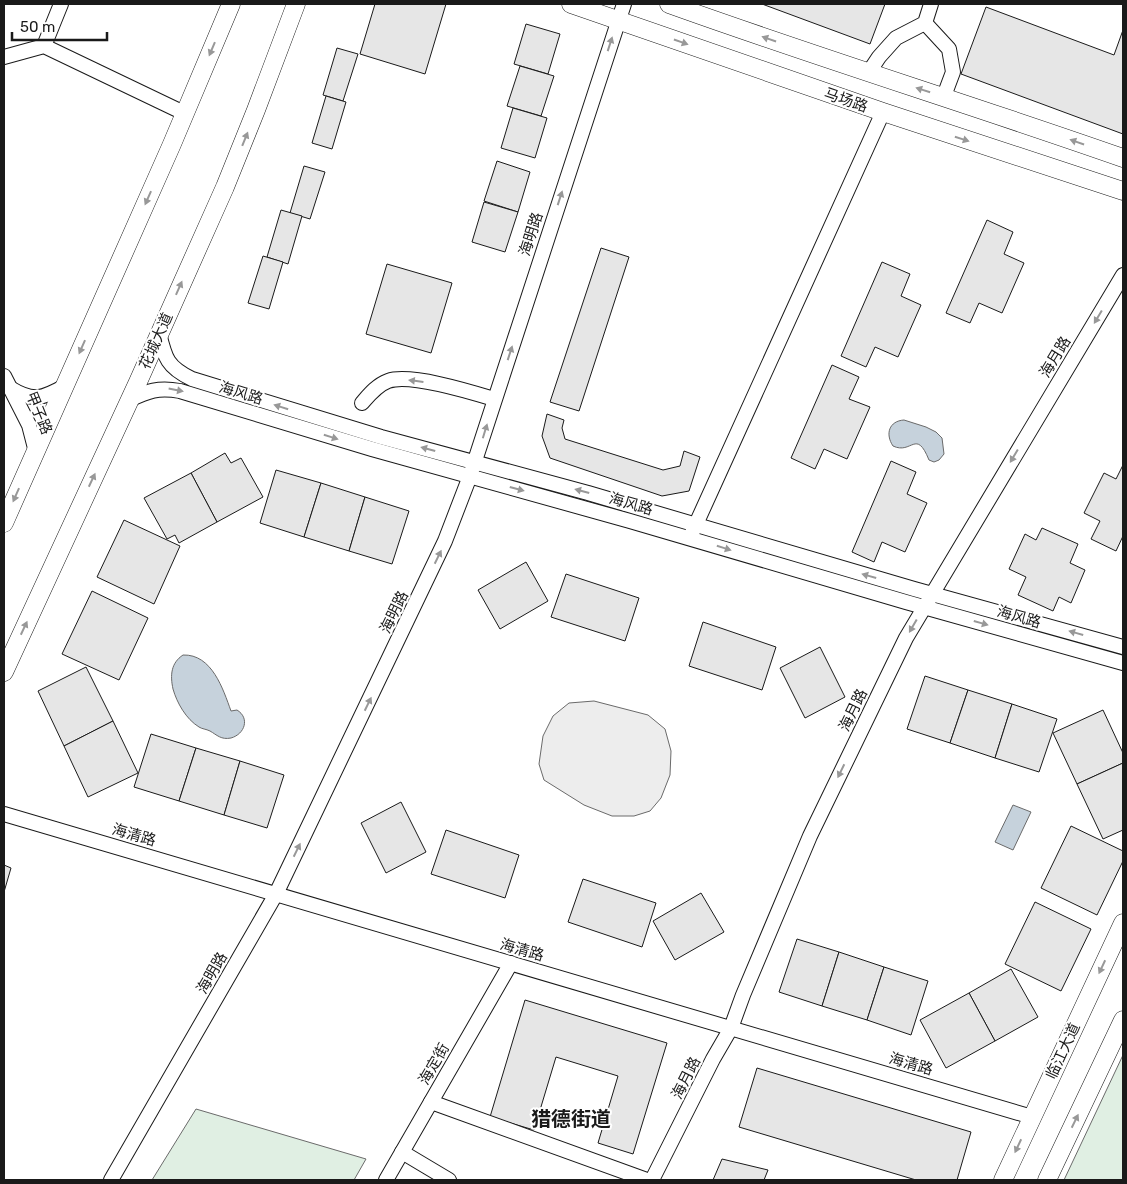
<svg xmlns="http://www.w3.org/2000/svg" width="1127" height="1184" font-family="Rubik,'Noto Sans SC',sans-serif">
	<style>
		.green { fill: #e0efe3; stroke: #6a6a6a }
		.parking { fill: #ededed; stroke: #6a6a6a }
		.water { fill: #c6d2dc; stroke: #6a6a6a }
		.building { fill: #e6e6e6; stroke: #1a1a1a }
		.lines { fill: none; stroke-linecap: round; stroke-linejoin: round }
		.minor-casing { stroke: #1a1a1a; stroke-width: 16 }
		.major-casing { stroke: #1a1a1a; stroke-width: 19 }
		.minor { stroke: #fff; stroke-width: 14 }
		.major { stroke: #fff; stroke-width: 18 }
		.oneway { fill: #989898 }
		.labels { text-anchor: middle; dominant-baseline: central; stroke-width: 4; stroke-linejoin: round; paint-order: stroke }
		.street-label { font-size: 15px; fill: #1a1a1a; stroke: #fff }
		.district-label { font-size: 20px; font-weight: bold; fill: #1a1a1a; stroke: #fff }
	</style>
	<rect width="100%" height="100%" fill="#fff"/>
	<!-- green -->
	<g class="green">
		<polygon points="1123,1055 1123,1180 1064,1180"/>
		<polygon points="196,1109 366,1159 354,1180 152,1180"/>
	</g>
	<!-- parking -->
	<polygon class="parking" points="594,701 648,715 665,729 671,751 670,775 661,798 650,811 634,816 612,816 584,805 544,780 539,764 543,736 553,716 569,703"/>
	<!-- water -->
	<g class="water">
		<path d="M904 420 926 427 936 432 942 438 944 454 939 460 934 462 929 460C916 428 912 455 893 446 885 434 889 421 904 420Z"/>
		<path d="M183 655C212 654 223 689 231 711L237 710C250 718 245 734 231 738 221 740 217 735 210 731 206 729 202 729 199 727 186 719 177 703 173 689 170 675 171 663 183 655Z"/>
		<polygon points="1013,805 1031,812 1013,850 995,842"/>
	</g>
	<!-- building -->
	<g class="building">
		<polygon points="375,4 446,4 425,74 360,54"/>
		<polygon points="762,4 885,4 870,44"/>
		<polygon points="986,7 1114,55 1123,30 1123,134 961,74"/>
		<polygon points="526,24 560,34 548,74 514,64"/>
		<polygon points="337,48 358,54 343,101 323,95"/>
		<polygon points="520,66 554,76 541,116 507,106"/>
		<polygon points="326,96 346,102 332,149 312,143"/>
		<polygon points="513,108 547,118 535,158 501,148"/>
		<polygon points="497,161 530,172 518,212 484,201"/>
		<polygon points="304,166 325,172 310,219 290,213"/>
		<polygon points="484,202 518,212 505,252 472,242"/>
		<polygon points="281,210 302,216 288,264 267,257"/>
		<polygon points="987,220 1013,232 1004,254 1024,263 1002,313 979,303 970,323 946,313"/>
		<polygon points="601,248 629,257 579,411 550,402"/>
		<polygon points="263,256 283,262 269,309 248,303"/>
		<polygon points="882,262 910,274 901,296 921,305 898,357 875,347 866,367 841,356"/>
		<polygon points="387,264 452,283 431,353 366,334"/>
		<polygon points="832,365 859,377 849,399 870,407 847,459 824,449 815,469 791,458"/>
		<polygon points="547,414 564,420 562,428 565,439 663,470 680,466 684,451 700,457 689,491 662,496 550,458 542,436"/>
		<polygon points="225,453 231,463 241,458 263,497 217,522 191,473"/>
		<polygon points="891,461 916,472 907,494 927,503 905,552 882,542 874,562 852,552"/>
		<polygon points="1123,465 1123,536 1116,551 1091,539 1100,521 1084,513 1104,473 1116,479"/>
		<polygon points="276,470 321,483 304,537 260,523"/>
		<polygon points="191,473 217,522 179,543 175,535 167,539 144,498"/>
		<polygon points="321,483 365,497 349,551 304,537"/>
		<polygon points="365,497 409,511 392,564 349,551"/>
		<polygon points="124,520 180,546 154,604 97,577"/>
		<polygon points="1042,528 1078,544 1070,563 1085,570 1071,603 1059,597 1053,611 1018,595 1026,577 1009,569 1025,534 1036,540"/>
		<polygon points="526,562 548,601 500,629 478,590"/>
		<polygon points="566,574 639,598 625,641 551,617"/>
		<polygon points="92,591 148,618 119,680 62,654"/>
		<polygon points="703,622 776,647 762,690 689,666"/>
		<polygon points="820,647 845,697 805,718 780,668"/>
		<polygon points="86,667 113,721 64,746 38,691"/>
		<polygon points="925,676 968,690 950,743 907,729"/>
		<polygon points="968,690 1012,704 995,758 950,743"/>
		<polygon points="1012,704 1057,719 1039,772 995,758"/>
		<polygon points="1103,710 1123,753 1123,763 1077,784 1053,733"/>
		<polygon points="113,721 138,773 88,797 64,746"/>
		<polygon points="151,734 196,748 179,801 134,787"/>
		<polygon points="196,748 240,761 224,815 179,801"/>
		<polygon points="240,761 284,775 267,828 224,815"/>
		<polygon points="1123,763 1123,830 1103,839 1077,784"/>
		<polygon points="401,802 426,852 386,873 361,823"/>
		<polygon points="1071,826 1123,851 1123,861 1097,915 1041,888"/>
		<polygon points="446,830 519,855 505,898 431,874"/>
		<polygon points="4,865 11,868 4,892"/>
		<polygon points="583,879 656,903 642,947 568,922"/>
		<polygon points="701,893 724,932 675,960 653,921"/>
		<polygon points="1035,902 1091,929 1061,991 1005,964"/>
		<polygon points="797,939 839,952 822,1006 779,992"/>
		<polygon points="839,952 884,967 867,1020 822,1006"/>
		<polygon points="884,967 928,981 911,1035 867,1020"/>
		<polygon points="1011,969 1038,1017 995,1041 969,993"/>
		<polygon points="969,993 995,1041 946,1068 920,1020"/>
		<polygon points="525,1000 667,1043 633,1154 598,1143 618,1076 556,1057 534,1130 490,1117"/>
		<polygon points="757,1068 971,1132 957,1180 916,1180 739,1127"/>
		<polygon points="722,1159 768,1170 764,1180 713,1180"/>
	</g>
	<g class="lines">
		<!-- minor casing -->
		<g class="minor-casing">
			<g id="minor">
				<polyline points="925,23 949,49 953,72 944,96"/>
				<polyline points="44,46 61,4"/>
				<polyline points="4,57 44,46 184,113"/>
				<polyline points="869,72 879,57 896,38 925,23 931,4"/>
				<path d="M159 333C165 358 167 367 192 379L381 437 588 493 914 589 1123 647"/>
				<polyline points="4,376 29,425 36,452"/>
				<path d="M10 388C33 402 42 399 65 386"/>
				<path d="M129 400C148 391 158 387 180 391L372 449 630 521 906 602 1123 663"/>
				<path d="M362 403C369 395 377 385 388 381 410 373 471 392 494 399"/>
				<polyline points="692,533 883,112"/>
				<polyline points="4,814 1032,1117"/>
				<polyline points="431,1102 647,1180"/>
				<polyline points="402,1152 449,1180"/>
				<polyline points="111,1180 276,894 445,541 470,476 624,4"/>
				<polyline points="386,1180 511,963"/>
				<polyline points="652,1180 713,1059 731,1028 743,995 810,836 906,638 1123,275"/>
			</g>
		</g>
		<!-- major casing -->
		<g class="major-casing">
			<g id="major">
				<polyline points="571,4 883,112 1123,191"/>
				<path d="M669 4C819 58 972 105 1123 158"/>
				<polyline points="4,523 172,144 231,4"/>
				<polyline points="4,672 138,382 225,187 256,110 296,4"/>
				<polyline points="1003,1180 1123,923"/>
				<polyline points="1047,1180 1123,1020"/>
			</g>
		</g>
		<!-- minor -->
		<use href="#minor" class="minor"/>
		<!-- major -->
		<use href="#major" class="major"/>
	</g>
	<!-- one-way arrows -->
	<defs><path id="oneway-solid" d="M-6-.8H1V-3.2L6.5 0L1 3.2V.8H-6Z" transform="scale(1.25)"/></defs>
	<g class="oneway">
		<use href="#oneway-solid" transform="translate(769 39) rotate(-161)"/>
		<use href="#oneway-solid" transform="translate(681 42) rotate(19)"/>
		<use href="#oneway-solid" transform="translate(610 44) rotate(-72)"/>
		<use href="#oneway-solid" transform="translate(212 49) rotate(113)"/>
		<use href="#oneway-solid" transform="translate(923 90) rotate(-162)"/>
		<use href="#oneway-solid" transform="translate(245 139) rotate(-68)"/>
		<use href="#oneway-solid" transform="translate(962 139) rotate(18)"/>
		<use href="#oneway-solid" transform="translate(1077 142) rotate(-161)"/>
		<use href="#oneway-solid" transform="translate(148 198) rotate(114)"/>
		<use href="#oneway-solid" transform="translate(560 198) rotate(-72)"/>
		<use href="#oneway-solid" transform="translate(179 288) rotate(-66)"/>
		<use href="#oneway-solid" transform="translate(1098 317) rotate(121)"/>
		<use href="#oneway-solid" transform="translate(82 347) rotate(114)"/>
		<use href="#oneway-solid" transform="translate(510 353) rotate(-72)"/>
		<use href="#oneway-solid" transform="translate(416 381) rotate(-173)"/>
		<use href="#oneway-solid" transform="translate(176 390) rotate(11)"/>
		<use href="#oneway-solid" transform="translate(281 407) rotate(-163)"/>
		<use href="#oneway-solid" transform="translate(485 431) rotate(-73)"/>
		<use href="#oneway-solid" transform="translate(331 437) rotate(17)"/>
		<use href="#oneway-solid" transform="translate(428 449) rotate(-165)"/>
		<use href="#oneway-solid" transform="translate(1014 456) rotate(121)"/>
		<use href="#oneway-solid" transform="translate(92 480) rotate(-65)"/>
		<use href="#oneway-solid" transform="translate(517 489) rotate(15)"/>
		<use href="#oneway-solid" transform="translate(582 491) rotate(-165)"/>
		<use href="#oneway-solid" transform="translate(16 495) rotate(114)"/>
		<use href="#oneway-solid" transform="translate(724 548) rotate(17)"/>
		<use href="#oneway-solid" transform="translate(438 557) rotate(-64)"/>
		<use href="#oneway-solid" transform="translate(869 576) rotate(-164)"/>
		<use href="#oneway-solid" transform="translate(981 623) rotate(16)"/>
		<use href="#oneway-solid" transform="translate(913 626) rotate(120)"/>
		<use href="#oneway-solid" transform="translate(24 628) rotate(-65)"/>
		<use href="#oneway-solid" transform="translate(1076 633) rotate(-164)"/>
		<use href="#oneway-solid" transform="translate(368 704) rotate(-64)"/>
		<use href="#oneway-solid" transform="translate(841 771) rotate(116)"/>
		<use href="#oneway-solid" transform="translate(297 850) rotate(-64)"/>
		<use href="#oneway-solid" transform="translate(1102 967) rotate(115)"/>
		<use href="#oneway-solid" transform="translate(1075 1121) rotate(-64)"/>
		<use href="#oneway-solid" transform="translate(1018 1146) rotate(115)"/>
	</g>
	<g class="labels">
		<!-- street labels -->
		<g class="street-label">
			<text transform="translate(846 100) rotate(19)">马场路</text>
			<text transform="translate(531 234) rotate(-72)">海明路</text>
			<text transform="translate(156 341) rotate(-66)">花城大道</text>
			<text transform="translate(1055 357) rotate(-59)">海月路</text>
			<text transform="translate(241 393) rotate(17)">海风路</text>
			<text transform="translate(39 413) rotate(68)">甲子路</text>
			<text transform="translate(631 504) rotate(16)">海风路</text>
			<text transform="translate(394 612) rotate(-64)">海明路</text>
			<text transform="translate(1019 617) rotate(16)">海风路</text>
			<text transform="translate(853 710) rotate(-64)">海月路</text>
			<text transform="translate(134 835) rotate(16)">海清路</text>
			<text transform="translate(522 950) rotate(16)">海清路</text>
			<text transform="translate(212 973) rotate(-60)">海明路</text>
			<text transform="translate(1063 1051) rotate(-65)">临江大道</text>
			<text transform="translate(434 1064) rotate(-60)">海定街</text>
			<text transform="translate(911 1064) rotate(16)">海清路</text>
			<text transform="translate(686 1078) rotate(-63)">海月路</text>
		</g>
		<!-- district labels -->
		<g class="district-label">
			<text x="571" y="1119">猎德街道</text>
		</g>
	</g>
	<!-- border -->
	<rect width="1127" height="1184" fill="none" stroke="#1a1a1a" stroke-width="10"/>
	<!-- scale -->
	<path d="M12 32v8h95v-8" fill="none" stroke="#1a1a1a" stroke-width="2.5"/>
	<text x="20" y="32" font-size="15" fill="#1a1a1a" stroke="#ffffff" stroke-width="4" paint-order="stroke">50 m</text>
</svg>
